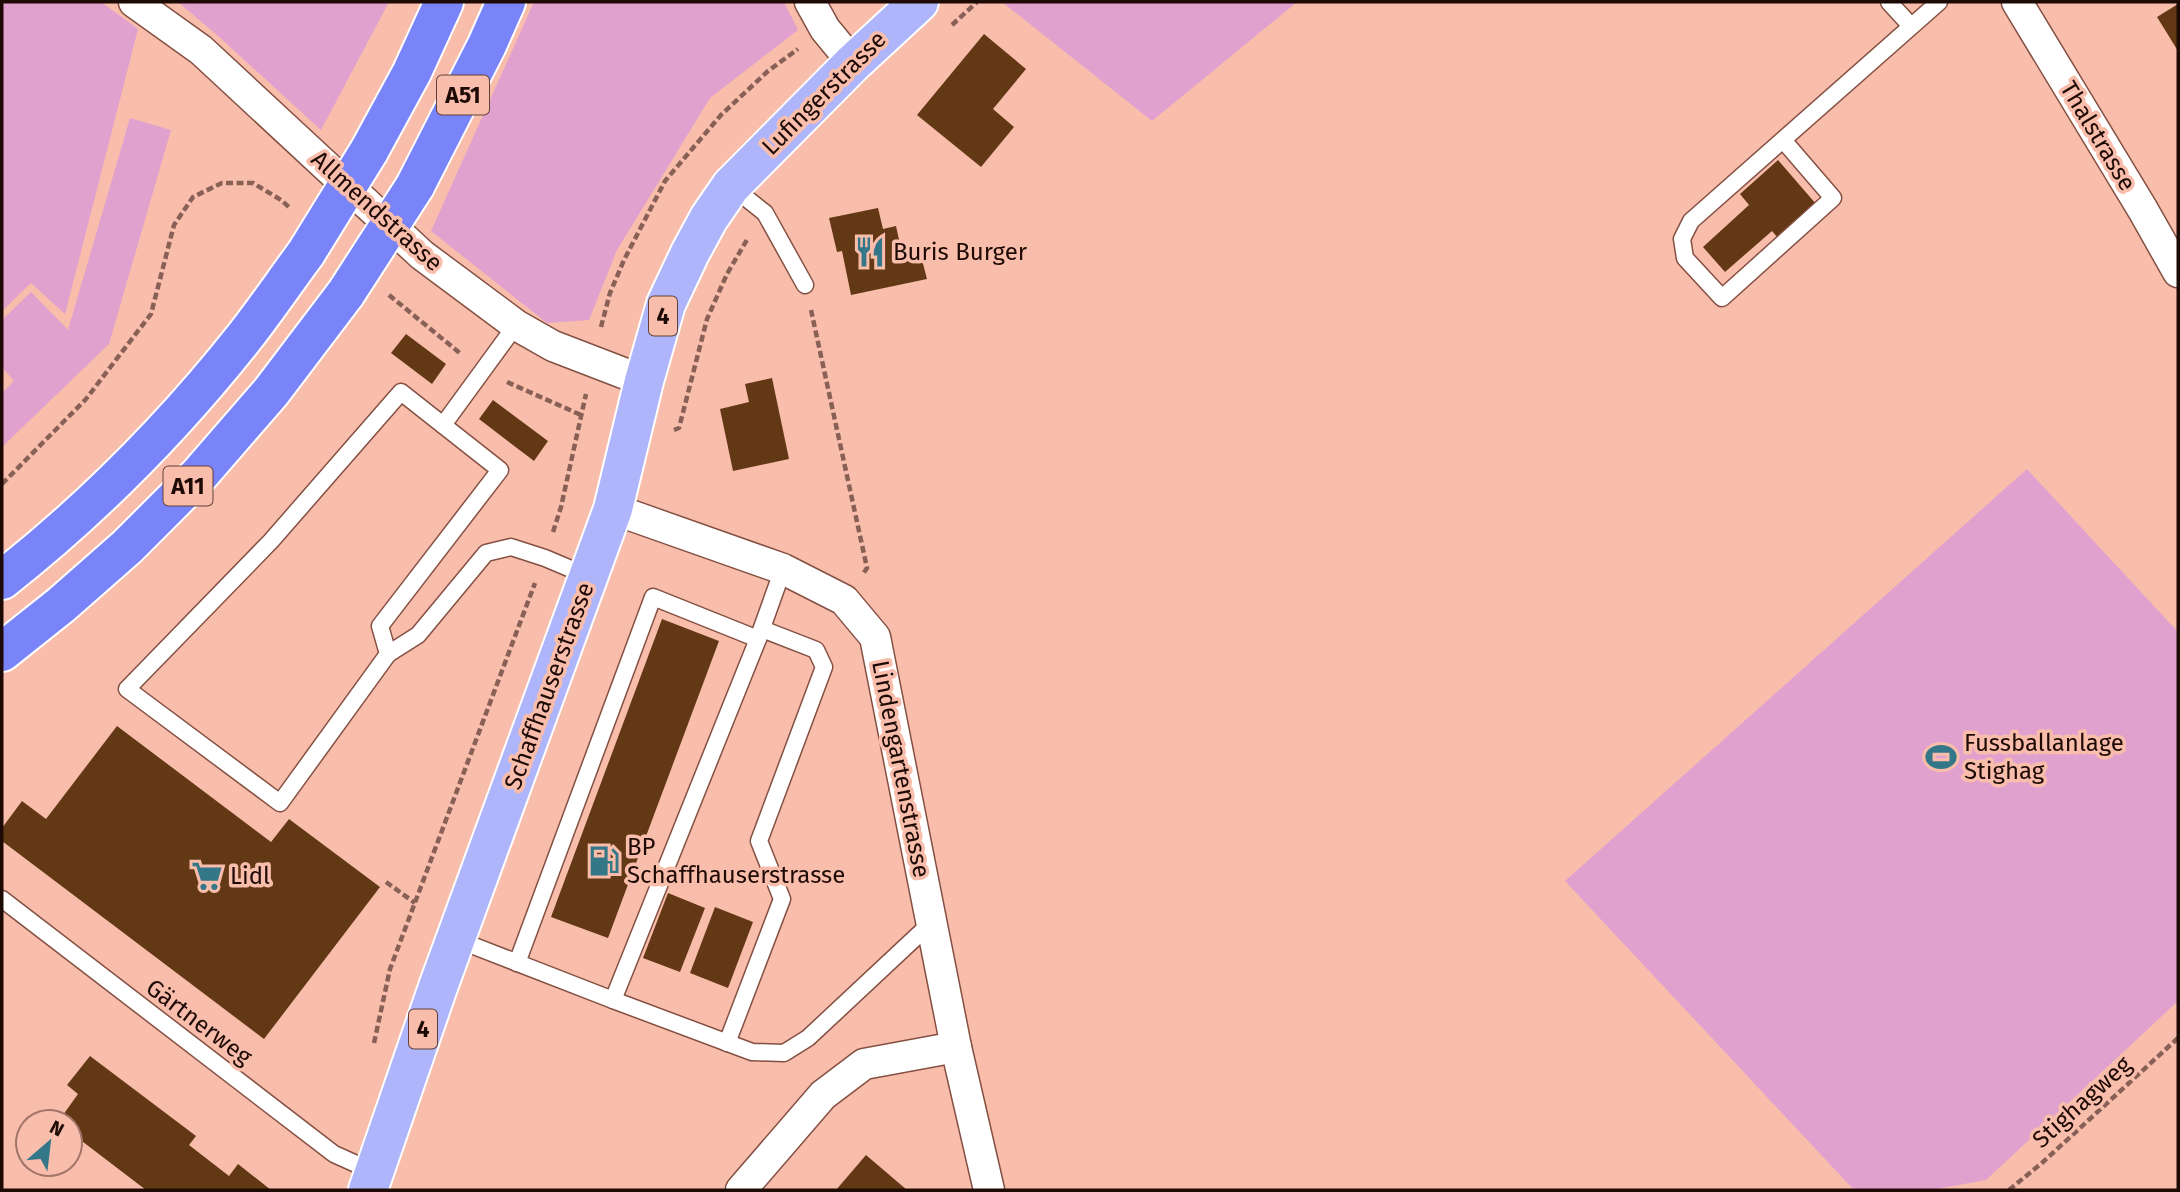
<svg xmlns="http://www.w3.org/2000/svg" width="2180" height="1192" font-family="'Fira Sans',sans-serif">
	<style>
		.green { fill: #e0a1cf }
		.building { fill: #633815 }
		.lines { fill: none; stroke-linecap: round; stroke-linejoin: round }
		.lane-casing { stroke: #845042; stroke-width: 19 }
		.street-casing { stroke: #845042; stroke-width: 33 }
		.primary-casing { stroke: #fff; stroke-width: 42 }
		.highway-casing { stroke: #fff; stroke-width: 42 }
		.path { stroke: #886056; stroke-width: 4.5; stroke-dasharray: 7 3.5; stroke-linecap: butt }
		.lane { stroke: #fff; stroke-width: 16 }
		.street { stroke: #fff; stroke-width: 30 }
		.primary { stroke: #afb5fb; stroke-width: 38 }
		.highway { stroke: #7984f8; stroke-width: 38 }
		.highway-bridge-casing { stroke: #fff; stroke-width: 42; stroke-linecap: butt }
		.highway-bridge { stroke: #7984f8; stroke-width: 38 }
		.labels { text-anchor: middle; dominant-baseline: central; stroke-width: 7; stroke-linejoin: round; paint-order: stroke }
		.shield { fill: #f9bdac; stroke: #604037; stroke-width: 2 }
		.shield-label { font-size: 23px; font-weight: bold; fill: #1e0a05 }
		.street-label { font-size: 24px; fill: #1e0a05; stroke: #f9bdac }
		.poi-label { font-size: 24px; fill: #1e0a05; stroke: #f9bdac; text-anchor: start }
	</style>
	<rect width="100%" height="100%" fill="#f9bdac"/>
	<!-- green -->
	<g class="green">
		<polygon points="2,2 101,2 138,29 65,314 31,283 2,311"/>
		<polygon points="178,2 389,2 321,130 217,35"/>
		<polygon points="534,2 784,2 798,30 710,98 617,250 589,320 547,323 431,231"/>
		<polygon points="1002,2 1297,2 1152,121"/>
		<polygon points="130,118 171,130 109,344 2,447 2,393 14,381 2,367 2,320 31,292 68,330"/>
		<polygon points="2027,469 2178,632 2178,1001 1986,1180 1931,1190 1854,1190 1565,881"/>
	</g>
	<!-- building -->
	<g class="building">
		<polygon points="2178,4 2178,51 2157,17"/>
		<polygon points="984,34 1026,69 993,109 1014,127 981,167 917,115"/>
		<polygon points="1778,160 1816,204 1778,238 1772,231 1725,272 1703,247 1749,205 1740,194"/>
		<polygon points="878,208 883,229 896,226 900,244 896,246 899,261 921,256 927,279 851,295 842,251 837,252 829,218"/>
		<polygon points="406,334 446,364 432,384 391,353"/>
		<polygon points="772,378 789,459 733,471 720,409 749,402 745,384"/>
		<polygon points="493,400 548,441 534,461 479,419"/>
		<polygon points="662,619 719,641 608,938 551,917"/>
		<polygon points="117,726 271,842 289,819 380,887 264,1039 2,841 2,828 22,801 46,819"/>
		<polygon points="668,893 705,908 680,972 643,958"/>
		<polygon points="715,907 753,922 728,988 690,973"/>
		<polygon points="90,1056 196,1136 189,1145 229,1176 238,1164 271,1190 146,1190 70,1132 70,1122 58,1122 78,1094 67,1085"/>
		<polygon points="866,1155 907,1190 836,1190"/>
	</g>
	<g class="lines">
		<!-- lane casing -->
		<g class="lane-casing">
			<g id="lane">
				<polyline points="1889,2 1911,26"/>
				<polyline points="1783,140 1833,198 1722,298 1685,258 1682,239 1691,221 1939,2"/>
				<polyline points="731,186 765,213 805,285"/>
				<polygon points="401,392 500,470 380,626 388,654 280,803 127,689 271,541"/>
				<polyline points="443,425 516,325"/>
				<polyline points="388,654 418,635 486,553 511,547 545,558 590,577"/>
				<polyline points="2,899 334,1154 374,1172"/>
				<polyline points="456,939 613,1000 758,639 783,569"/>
				<polyline points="517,963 653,597 758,639"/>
				<polyline points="613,1000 752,1052 784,1053 808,1038 931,923"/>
				<polyline points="727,1043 782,899 759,841 824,667 816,650 762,629"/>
			</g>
		</g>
		<!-- street casing -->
		<g class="street-casing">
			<g id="street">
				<polyline points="134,2 201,50 422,255 516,325 553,346 644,381"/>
				<polyline points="810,2 825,29 853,63"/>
				<polyline points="2017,2 2143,210 2178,272"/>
				<polyline points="613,509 783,569 844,600 875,637 956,1047 989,1190"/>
				<polyline points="741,1190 823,1095 864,1064 956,1047"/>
			</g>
		</g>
		<!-- primary casing -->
		<g class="primary-casing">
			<polyline id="primary" points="368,1190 438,987 613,509 644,381 666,304 690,253 709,218 731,186 853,63 919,2"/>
		</g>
		<!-- highway casing -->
		<g class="highway-casing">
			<g id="highway">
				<polyline points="369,151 412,72 444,2"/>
				<polyline points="415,186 487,45 506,2"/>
				<path d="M2 580C92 509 175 425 246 335 267 308 286 280 306 253"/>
				<polyline points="2,652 61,605 127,547 199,475 271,392 346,293"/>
			</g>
		</g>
		<!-- path -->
		<g class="path">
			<polyline points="952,25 977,2"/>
			<polyline points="389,295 461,354"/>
			<polyline points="811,310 867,568 863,574"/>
			<polyline points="601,327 610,293 624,260 665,181 721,115 768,71 798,49"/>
			<polyline points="507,382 581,415"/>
			<polyline points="674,430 679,428 707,319 727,274 748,238"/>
			<polyline points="2,484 86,399 151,314 174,225 193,197 222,183 253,183 281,200 290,208"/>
			<polyline points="553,532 561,507 586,394"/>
			<polyline points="386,882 415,903"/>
			<polyline points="374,1043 390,969 535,583"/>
			<polyline points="2009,1190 2043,1162 2178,1038"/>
		</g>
		<!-- lane -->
		<use href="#lane" class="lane"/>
		<!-- street -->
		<use href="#street" class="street"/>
		<!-- primary -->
		<use href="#primary" class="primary"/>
		<!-- highway -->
		<use href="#highway" class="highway"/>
		<!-- highway-bridge casing -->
		<g class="highway-bridge-casing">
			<g id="highway-bridge">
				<polyline points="306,253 369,151"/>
				<polyline points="346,293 415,186"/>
			</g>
		</g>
		<!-- highway-bridge -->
		<use href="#highway-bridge" class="highway-bridge"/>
	</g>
	<!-- icons -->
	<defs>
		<g id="restaurant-bare" transform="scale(2.415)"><path d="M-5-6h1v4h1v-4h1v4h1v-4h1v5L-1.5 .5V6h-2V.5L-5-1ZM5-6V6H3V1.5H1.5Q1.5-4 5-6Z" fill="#347788" stroke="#f9bdac" stroke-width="2.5" paint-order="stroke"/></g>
		<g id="stadium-bare" transform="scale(2.415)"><path d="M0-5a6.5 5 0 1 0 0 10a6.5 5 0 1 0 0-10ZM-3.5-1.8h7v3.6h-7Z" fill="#347788" stroke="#f9bdac" stroke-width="2.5" paint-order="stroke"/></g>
		<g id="fuel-bare" transform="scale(2.415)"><path d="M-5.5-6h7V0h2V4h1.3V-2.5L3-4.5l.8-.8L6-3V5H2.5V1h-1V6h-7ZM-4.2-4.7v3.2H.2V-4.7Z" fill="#347788" stroke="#f9bdac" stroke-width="2.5" paint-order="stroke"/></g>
		<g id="supermarket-bare" transform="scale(2.415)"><path d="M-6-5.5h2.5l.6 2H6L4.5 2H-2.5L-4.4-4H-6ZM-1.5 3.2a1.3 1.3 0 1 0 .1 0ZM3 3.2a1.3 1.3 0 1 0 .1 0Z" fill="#347788" stroke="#f9bdac" stroke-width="2.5" paint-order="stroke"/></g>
	</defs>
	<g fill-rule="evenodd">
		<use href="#restaurant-bare" x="870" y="252"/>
		<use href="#stadium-bare" x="1941" y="757"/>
		<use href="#fuel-bare" x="604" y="861"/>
		<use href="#supermarket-bare" x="207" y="876"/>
	</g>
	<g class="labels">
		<!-- shield labels -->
		<g class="shield">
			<rect x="437" y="75.5" width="52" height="39" rx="5"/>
			<rect x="649" y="296.5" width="28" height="39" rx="5"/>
			<rect x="163.5" y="466.5" width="49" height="39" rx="5"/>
			<rect x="409" y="1009.5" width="28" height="39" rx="5"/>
		</g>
		<g class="shield-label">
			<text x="463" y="95">A51</text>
			<text x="663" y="316">4</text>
			<text x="188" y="486">A11</text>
			<text x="423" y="1029">4</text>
		</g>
		<!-- street labels -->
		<g class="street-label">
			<text transform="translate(824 93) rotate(-45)">Lufingerstrasse</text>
			<text transform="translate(2098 136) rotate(59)">Thalstrasse</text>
			<text transform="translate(377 211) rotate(42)">Allmendstrasse</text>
			<text transform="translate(549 686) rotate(-70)">Schaffhauserstrasse</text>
			<text transform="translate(901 769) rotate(79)">Lindengartenstrasse</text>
			<text transform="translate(199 1022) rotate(37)">Gärtnerweg</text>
			<text transform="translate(2082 1102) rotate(-42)">Stighagweg</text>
		</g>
		<!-- poi labels -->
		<g class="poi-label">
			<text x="893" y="252">Buris Burger</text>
			<text x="1964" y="743">Fussballanlage<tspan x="1964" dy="28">Stighag</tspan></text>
			<text x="627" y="847">BP<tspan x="627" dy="28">Schaffhauserstrasse</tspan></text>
			<text x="230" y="876">Lidl</text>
		</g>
	</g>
	<!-- border -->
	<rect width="2180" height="1192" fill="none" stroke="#1e0a05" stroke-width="7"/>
	<!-- north arrow -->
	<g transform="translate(49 1143) rotate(28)"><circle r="33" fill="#f9bdac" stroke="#a17569" stroke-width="2"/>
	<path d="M0-5L12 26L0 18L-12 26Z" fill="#347788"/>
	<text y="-10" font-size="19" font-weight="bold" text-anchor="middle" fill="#1e0a05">N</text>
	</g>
</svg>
